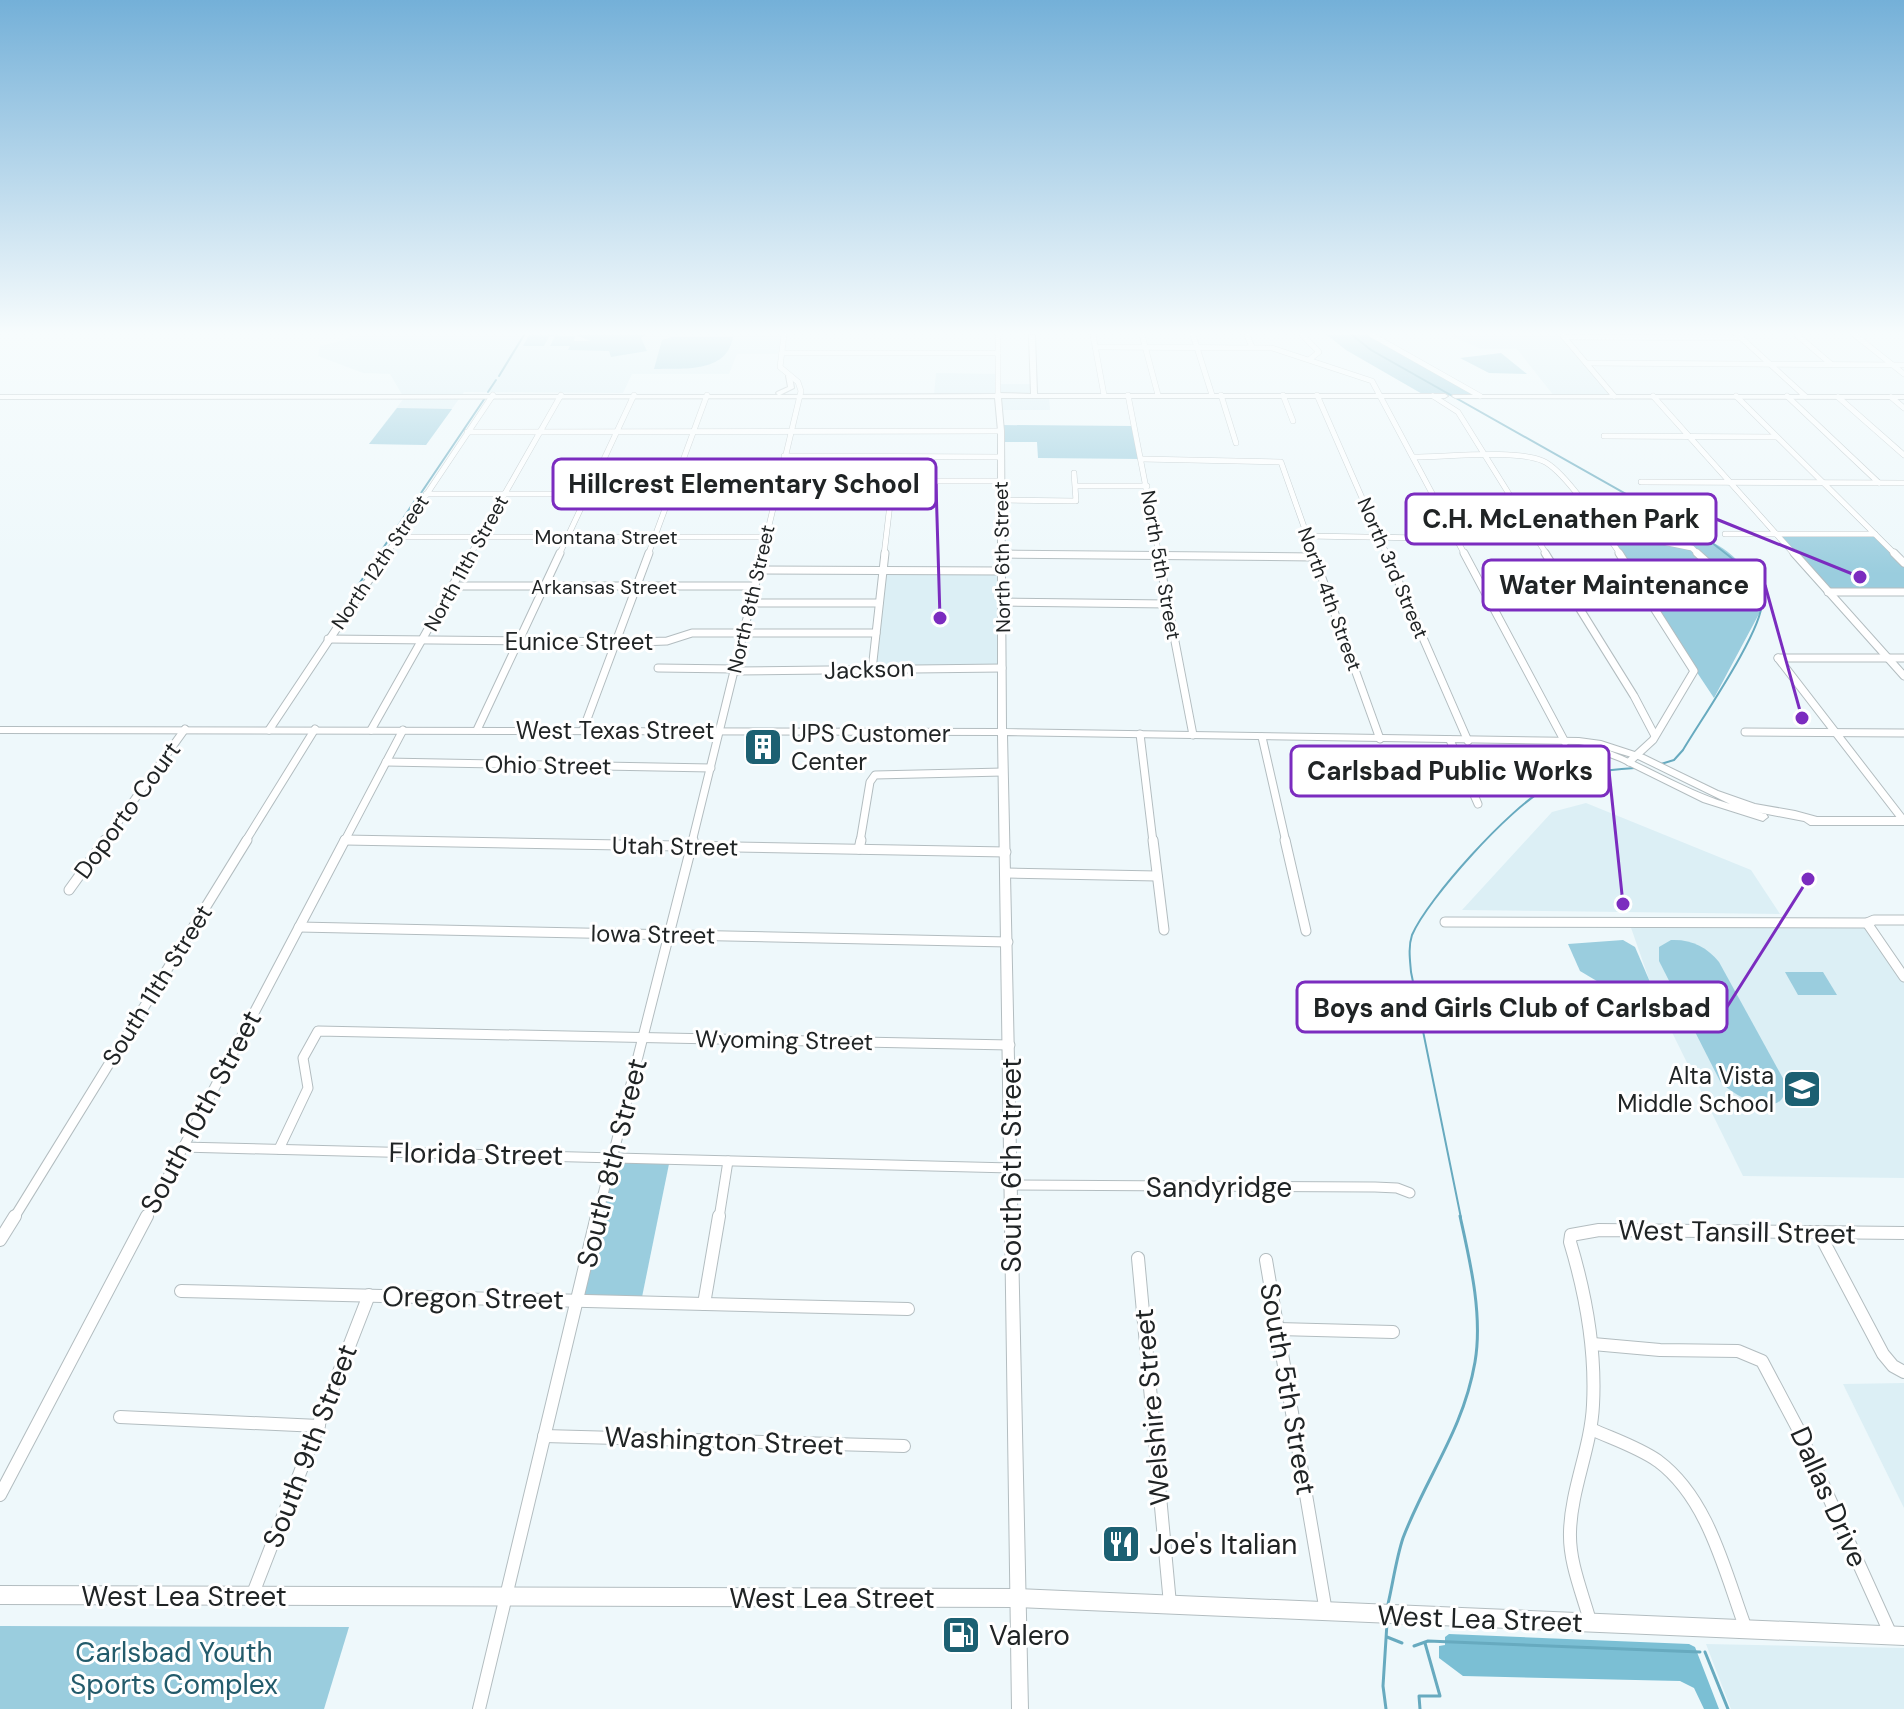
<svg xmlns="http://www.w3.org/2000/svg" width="1904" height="1709" font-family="'DM Sans',sans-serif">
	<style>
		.built { fill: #dceff5 }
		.green { fill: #9acdde }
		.forest { fill: #7bbfd4 }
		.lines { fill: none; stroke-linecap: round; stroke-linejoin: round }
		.stream-far1 { stroke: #67aabf; stroke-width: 2 }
		.stream { stroke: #67aabf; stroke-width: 3 }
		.minor-far3-casing { stroke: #b3bdc0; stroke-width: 6 }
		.minor-far2-casing { stroke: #b3bdc0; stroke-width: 9 }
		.minor-far1-casing { stroke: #b3bdc0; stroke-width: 11 }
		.minor-casing { stroke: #b3bdc0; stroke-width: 14 }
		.tertiary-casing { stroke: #b3bdc0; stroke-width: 2 }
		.secondary-casing { stroke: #b3bdc0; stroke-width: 2 }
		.minor-far3 { stroke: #fff; stroke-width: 5 }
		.minor-far2 { stroke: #fff; stroke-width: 7 }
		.minor-far1 { stroke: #fff; stroke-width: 9 }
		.minor { stroke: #fff; stroke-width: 12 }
		.tertiary { fill: #fff; fill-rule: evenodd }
		.secondary { fill: #fff; fill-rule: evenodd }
		.labels { text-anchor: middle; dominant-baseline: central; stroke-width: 6; stroke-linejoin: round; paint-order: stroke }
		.far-street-label { font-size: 20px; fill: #202425; stroke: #fff }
		.street-label { font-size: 24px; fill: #202425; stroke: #fff }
		.poi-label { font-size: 24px; fill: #202425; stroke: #fff; text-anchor: start }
		.near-street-label { font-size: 28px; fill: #202425; stroke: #fff }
		.near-poi-label { font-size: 28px; fill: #202425; stroke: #fff; text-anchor: start }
		.near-park-label { font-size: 28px; fill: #235b6b; stroke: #fff }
		.leader { fill: none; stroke: #7b2cbf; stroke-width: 3 }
		.callout-dot { fill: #7b2cbf; stroke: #fff; stroke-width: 3 }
		.callout { fill: #fff; stroke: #7b2cbf; stroke-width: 3 }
		.callout-label { font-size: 26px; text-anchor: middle; font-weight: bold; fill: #202425 }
	</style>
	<rect width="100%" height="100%" fill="#eef8fb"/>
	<!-- built -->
	<g class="built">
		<polygon points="351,335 781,335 778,354 737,354 729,374 632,374 623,393 464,392 426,445 369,444 404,398 390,374 363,373 318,356 320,346 344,340"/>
		<polygon points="1449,335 1563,335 1614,396 1554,396 1517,349 1481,349"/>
		<polygon points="936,373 997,374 998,384 1034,384 1035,394 1049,395 1050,410 1000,410 1000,397 934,395"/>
		<polygon points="883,570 1002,571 1002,668 872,670"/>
		<polygon points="1586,803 1751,870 1780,914 1462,910 1552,812"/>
		<polygon points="1629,922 1867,923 1904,977 1904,1178 1743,1176 1657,1002"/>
		<polygon points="1904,1383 1904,1508 1843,1384"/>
		<polygon points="1706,1644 1904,1648 1904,1709 1731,1709"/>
	</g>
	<!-- green -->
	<g class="green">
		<polygon points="529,335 575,336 574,341 590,341 576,335 645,335 641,338 647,351 611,357 609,351 568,350 570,346 550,346 555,336 550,335 544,346 523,346"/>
		<polygon points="1327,335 1372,335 1480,396 1424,395 1346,350"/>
		<path d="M672 337H733C727 374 682 368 654 369L662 340Z"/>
		<polygon points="1501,353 1527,374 1489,373 1460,358"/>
		<polygon points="397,408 452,409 426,445 369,444"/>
		<polygon points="1001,425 1134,426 1142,459 1038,458 1037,442 1000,442"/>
		<polygon points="1777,534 1875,534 1904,563 1904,592 1828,592"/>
		<path d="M1609 540C1628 540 1695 536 1709 541 1733 550 1766 585 1760 612L1714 698Z"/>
		<polygon points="1623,940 1635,947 1656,996 1622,996 1580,971 1568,944"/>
		<path d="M1671 940C1691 939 1707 947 1719 962L1785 1082C1789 1124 1734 1098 1720 1081L1659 961V947Z"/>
		<polygon points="1785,972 1823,972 1837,995 1798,995"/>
		<polygon points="614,1158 670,1159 641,1302 576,1300"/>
		<polygon points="0,1626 349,1627 324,1709 0,1709"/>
	</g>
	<!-- forest -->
	<polygon class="forest" points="1449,1634 1689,1644 1695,1647 1719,1709 1704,1709 1694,1688 1680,1681 1463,1676 1439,1658 1439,1646 1445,1645 1445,1637"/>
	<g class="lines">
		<!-- stream-far1 -->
		<g class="stream-far1">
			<path d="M1352 335 1371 350 1711 542C1728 556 1762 577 1762 602 1762 632 1700 721 1683 750L1674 760 1661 764"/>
			<polyline points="499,376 524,335"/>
			<polyline points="488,392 496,380"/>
			<polyline points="421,493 485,398"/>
			<polyline points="355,590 418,496"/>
			<path d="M1461 1218 1411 972C1410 960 1408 947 1412 935 1428 898 1510 808 1545 789 1572 774 1604 770 1635 768"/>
		</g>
		<!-- stream -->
		<g class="stream">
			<path d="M1388 1604C1393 1583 1396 1559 1403 1538 1427 1475 1463 1431 1475 1362 1483 1315 1470 1261 1460 1216"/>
			<polyline points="1387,1637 1402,1643"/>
			<polyline points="1414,1646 1428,1641 1700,1652"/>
			<polyline points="1705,1652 1728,1709"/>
			<polyline points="1386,1709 1383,1686 1387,1623"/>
			<polyline points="1420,1709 1419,1696 1440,1696 1425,1643"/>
		</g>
		<!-- minor-far3 casing -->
		<g class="minor-far3-casing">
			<g id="minor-far3">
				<polyline points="998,335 998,395"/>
				<polyline points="1093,335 1104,395"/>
				<polyline points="1142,335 1158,395"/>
				<polyline points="1193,335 1212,395"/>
				<polyline points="1247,335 1252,347"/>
				<polyline points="1302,335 1319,352 1310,359"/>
				<polyline points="1372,335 1480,396"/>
				<polyline points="1738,335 1805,396"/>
				<polyline points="1797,335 1831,364"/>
				<polyline points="1855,335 1904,374"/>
				<polyline points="1563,336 1614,396"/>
				<polyline points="1564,337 1741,338"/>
				<polyline points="1095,347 1272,348 1372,381 1465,555"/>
				<polyline points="782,353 998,353"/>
				<polyline points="1586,363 1904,365"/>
				<polyline points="1128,395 1159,555"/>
				<polyline points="1221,395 1236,443"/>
				<polyline points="1283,395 1293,421"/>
				<polyline points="1317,395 1387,555"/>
				<polyline points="1433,396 1458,412 1547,555"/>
				<polyline points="1653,396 1795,555"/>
				<polyline points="1736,396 1896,555"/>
				<polyline points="1787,396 1879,483"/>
				<polyline points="1838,397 1904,455"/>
				<polyline points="1891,397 1904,408"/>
				<polyline points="467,432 1001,431"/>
				<polyline points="1604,436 1776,437"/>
				<polyline points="784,456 1001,457"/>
				<path d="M1414 457C1446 457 1516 449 1543 461 1566 471 1605 533 1621 555"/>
				<polyline points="1142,459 1281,462 1314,555"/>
				<polyline points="778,481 1001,481"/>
				<polyline points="1641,482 1904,483"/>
				<polyline points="1076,486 1147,486"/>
				<polyline points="426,494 776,494"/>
				<polyline points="1001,500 1076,501 1074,473"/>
				<polyline points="1725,534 1875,534"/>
				<polyline points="1307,536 1663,542 1692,548 1699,555"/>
				<polyline points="397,537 766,537"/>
				<polyline points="1002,554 1096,555"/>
				<polyline points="386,555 493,395"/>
				<polyline points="470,555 561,395"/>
				<polyline points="559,555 634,395"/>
				<polyline points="648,555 707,395"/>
				<polyline points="762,555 801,391 798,382 780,367 784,335"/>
				<polyline points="884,555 890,504"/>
			</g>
		</g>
		<!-- minor-far2 casing -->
		<g class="minor-far2-casing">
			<g id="minor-far2">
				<polyline points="1158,553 1193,735"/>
				<polyline points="1313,553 1380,739"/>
				<polyline points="1386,553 1468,741"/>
				<polyline points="1464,553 1565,742"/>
				<polyline points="1545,553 1634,696 1654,734"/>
				<polyline points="1619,553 1694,671 1653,740 1629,762"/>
				<polyline points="1697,553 1707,562"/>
				<polyline points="1794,553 1904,676"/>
				<polyline points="1894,553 1904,563"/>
				<polyline points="1002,554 1315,557"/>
				<polyline points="759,570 1002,571"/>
				<polyline points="453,586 755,586"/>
				<polyline points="1828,592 1904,592"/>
				<polyline points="1002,602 1168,604"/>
				<polyline points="751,603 879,603"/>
				<polyline points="328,639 639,642 667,641 692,633 876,633"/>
				<polyline points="1778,658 1904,821"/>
				<polyline points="1778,658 1904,658"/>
				<polyline points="658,668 735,669"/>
				<polyline points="872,670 885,553"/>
				<polyline points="735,671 1002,668"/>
				<polyline points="269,730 387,553"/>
				<polyline points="371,730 471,553"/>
				<polyline points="477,730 560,553"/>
				<polyline points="583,730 649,553"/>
				<polyline points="1745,732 1904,733"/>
				<polyline points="1140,734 1153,842"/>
				<polyline points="1262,737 1286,842"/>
				<polyline points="1450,740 1478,804"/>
				<polyline points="386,762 711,768"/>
				<polyline points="345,840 442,842"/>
				<polyline points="104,842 185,729"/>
				<polyline points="245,842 315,729"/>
				<polyline points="344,842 403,730"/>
				<polyline points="692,842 763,553"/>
				<polyline points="860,842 870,782 875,775 1003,772"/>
			</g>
		</g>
		<!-- minor-far1 casing -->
		<g class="minor-far1-casing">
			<g id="minor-far1">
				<polyline points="345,840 1006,852"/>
				<polyline points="1153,840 1164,930"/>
				<polyline points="1285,840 1306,931"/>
				<polyline points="859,849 861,840"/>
				<polyline points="1007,873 1157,876"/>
				<polyline points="69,890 105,840"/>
				<polyline points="1445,922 1867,923 1874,920 1904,920"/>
				<polyline points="1867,923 1904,977"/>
				<polyline points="299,927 1008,942"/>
				<polyline points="182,1147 1011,1168"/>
				<polyline points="279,1149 308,1088 303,1058 318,1031 1010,1045"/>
				<polyline points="1011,1185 1375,1187 1397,1188 1410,1193"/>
				<polyline points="14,1218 247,840"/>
				<polyline points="146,1218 345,840"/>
				<polyline points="597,1218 693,840"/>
				<polyline points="719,1218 728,1161"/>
			</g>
		</g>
		<!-- minor casing -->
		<g class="minor-casing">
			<g id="minor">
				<polyline points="1819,1233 1883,1354 1893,1366 1904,1372"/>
				<polyline points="0,1240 15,1216"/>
				<polyline points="1138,1258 1170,1604"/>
				<polyline points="1266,1260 1326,1612"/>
				<polyline points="181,1291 908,1309"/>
				<polyline points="704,1304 719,1216"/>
				<polyline points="1278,1329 1393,1332"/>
				<polyline points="1593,1344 1660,1350 1738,1351 1762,1361 1797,1427 1891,1635"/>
				<polyline points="120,1417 319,1426"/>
				<path d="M1591 1429C1613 1439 1638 1447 1658 1461 1709 1499 1725 1573 1746 1629"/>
				<polyline points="544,1436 904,1446"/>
				<polyline points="0,1495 147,1216"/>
				<polyline points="252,1596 369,1295"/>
				<path d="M1590 1621C1582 1592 1569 1562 1570 1532 1571 1489 1591 1448 1593 1405 1596 1349 1586 1295 1570 1242L1571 1235 1599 1230 1904 1233"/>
				<polyline points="479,1709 597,1216"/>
			</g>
		</g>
		<!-- tertiary casing -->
		<g class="tertiary-casing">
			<g id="tertiary">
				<path d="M1029 335H1035L1037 394H1445L1448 396 1445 398H1001L1004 431 1006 729 1579 738 1601 741 1644 755 1718 791 1755 804 1795 811 1817 817H1904V825H1810L1804 821 1757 812 1766 814 1768 817 1763 821 1703 802 1620 761 1594 751 1592 749 1595 747 1579 744 1007 735 1028 1709H1012L998 735 0 733V727L998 729V431L995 398 0 399V395H778L776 393 777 392 788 387 786 376 789 374 792 376 794 388 780 395 995 394 998 393 1031 394ZM1605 749 1638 759 1730 804C1686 791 1647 765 1605 749Z"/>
				<polygon points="1453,395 1904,395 1904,399 1455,398 1452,396"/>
			</g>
		</g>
		<!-- secondary casing -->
		<g class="secondary-casing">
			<polygon id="secondary" points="0,1586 1017,1589 1904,1627 1904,1645 1017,1607 0,1604"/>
		</g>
		<!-- minor-far3 -->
		<use href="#minor-far3" class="minor-far3"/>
		<!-- minor-far2 -->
		<use href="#minor-far2" class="minor-far2"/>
		<!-- minor-far1 -->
		<use href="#minor-far1" class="minor-far1"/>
		<!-- minor -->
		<use href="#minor" class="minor"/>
		<!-- tertiary -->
		<use href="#tertiary" class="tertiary"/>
		<!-- secondary -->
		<use href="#secondary" class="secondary"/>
	</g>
	<!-- sky -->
	<linearGradient id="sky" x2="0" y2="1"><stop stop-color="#74b0d8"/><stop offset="0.58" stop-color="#f7fcfd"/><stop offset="1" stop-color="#f7fcfd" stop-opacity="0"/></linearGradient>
	<rect width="1904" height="574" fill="url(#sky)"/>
	<!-- icons -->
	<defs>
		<g id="building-square" transform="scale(2)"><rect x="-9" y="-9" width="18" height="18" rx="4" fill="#1c6072" stroke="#fff"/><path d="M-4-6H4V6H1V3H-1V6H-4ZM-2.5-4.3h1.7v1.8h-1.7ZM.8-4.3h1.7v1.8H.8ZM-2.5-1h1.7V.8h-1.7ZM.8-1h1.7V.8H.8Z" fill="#fff"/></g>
		<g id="school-square" transform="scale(2)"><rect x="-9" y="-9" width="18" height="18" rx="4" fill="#1c6072" stroke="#fff"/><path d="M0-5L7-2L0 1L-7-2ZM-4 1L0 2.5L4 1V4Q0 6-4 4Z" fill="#fff"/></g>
		<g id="restaurant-square" transform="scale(2)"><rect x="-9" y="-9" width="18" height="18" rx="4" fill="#1c6072" stroke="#fff"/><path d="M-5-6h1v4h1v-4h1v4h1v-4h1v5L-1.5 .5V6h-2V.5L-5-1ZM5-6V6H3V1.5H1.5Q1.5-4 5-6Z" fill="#fff"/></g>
		<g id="fuel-square" transform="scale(2)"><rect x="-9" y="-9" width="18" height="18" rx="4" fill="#1c6072" stroke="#fff"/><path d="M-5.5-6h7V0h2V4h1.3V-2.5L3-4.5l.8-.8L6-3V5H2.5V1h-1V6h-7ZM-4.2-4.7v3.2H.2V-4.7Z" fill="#fff"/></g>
	</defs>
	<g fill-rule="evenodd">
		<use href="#building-square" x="763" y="747"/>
		<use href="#school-square" x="1802" y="1089"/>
		<use href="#restaurant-square" x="1121" y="1544"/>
		<use href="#fuel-square" x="961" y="1635"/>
	</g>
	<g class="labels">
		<!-- far-street labels -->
		<g class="far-street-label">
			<text x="606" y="537">Montana Street</text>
			<text transform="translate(1002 557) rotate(-91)">North 6th Street</text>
			<text transform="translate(380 562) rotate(-56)">North 12th Street</text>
			<text transform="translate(466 563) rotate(-61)">North 11th Street</text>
			<text transform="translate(1161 565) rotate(80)">North 5th Street</text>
			<text transform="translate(1393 568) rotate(67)">North 3rd Street</text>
			<text x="604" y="587">Arkansas Street</text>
			<text transform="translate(751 599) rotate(-77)">North 8th Street</text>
			<text transform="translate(1330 599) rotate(70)">North 4th Street</text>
		</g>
		<!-- street labels -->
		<g class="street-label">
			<text x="579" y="641">Eunice Street</text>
			<text transform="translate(869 669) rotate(-2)">Jackson</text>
			<text x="615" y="730">West Texas Street</text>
			<text transform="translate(548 765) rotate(1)">Ohio Street</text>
			<text transform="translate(127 810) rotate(-54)">Doporto Court</text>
			<text transform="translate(675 846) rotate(1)">Utah Street</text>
			<text transform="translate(653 934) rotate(1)">Iowa Street</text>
			<text transform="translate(157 985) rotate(-58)">South 11th Street</text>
			<text transform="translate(784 1040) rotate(1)">Wyoming Street</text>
		</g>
		<!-- poi labels -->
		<g class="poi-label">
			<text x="791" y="733">UPS Customer<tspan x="791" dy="28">Center</tspan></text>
			<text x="1774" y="1075" text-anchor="end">Alta Vista<tspan x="1774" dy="28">Middle School</tspan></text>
		</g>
		<!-- near-street labels -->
		<g class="near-street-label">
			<text transform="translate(201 1112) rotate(-62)">South 10th Street</text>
			<text transform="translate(476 1154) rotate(1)">Florida Street</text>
			<text transform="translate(612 1163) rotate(-76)">South 8th Street</text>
			<text transform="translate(1011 1165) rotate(-90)">South 6th Street</text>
			<text x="1219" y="1187">Sandyridge</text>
			<text transform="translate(1737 1232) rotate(1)">West Tansill Street</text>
			<text transform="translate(473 1298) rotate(1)">Oregon Street</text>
			<text transform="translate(1288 1389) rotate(80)">South 5th Street</text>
			<text transform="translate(1152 1407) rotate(-95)">Welshire Street</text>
			<text transform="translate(724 1441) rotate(2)">Washington Street</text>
			<text transform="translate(310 1446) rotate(-69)">South 9th Street</text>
			<text transform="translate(1829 1497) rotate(66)">Dallas Drive</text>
			<text x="184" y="1596">West Lea Street</text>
			<text x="832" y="1598">West Lea Street</text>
			<text transform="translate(1480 1619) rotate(2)">West Lea Street</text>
		</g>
		<!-- near-poi labels -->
		<g class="near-poi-label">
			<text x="1149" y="1544">Joe's Italian</text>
			<text x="989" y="1635">Valero</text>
		</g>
		<!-- near-park labels -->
		<g class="near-park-label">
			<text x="174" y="1652">Carlsbad Youth<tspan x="174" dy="32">Sports Complex</tspan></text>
		</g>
	</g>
	<!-- callouts -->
	<path class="leader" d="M940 618L936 484M1860 577L1716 519M1802 718L1765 585M1623 904L1609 771M1808 879L1727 1007"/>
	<g class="callout-dot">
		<circle cx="940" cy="618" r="8"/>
		<circle cx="1860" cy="577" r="8"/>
		<circle cx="1802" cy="718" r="8"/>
		<circle cx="1623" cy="904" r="8"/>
		<circle cx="1808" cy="879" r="8"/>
	</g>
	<g class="callout">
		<rect x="553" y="459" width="383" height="50" rx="8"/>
		<rect x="1406" y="494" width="310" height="50" rx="8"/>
		<rect x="1483" y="560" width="282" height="50" rx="8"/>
		<rect x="1291" y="746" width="318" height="50" rx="8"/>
		<rect x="1297" y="982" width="430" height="50" rx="8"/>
	</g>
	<g class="callout-label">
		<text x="744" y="493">Hillcrest Elementary School</text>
		<text x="1561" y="528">C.H. McLenathen Park</text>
		<text x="1624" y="594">Water Maintenance</text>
		<text x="1450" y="780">Carlsbad Public Works</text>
		<text x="1512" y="1017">Boys and Girls Club of Carlsbad</text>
	</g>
</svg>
